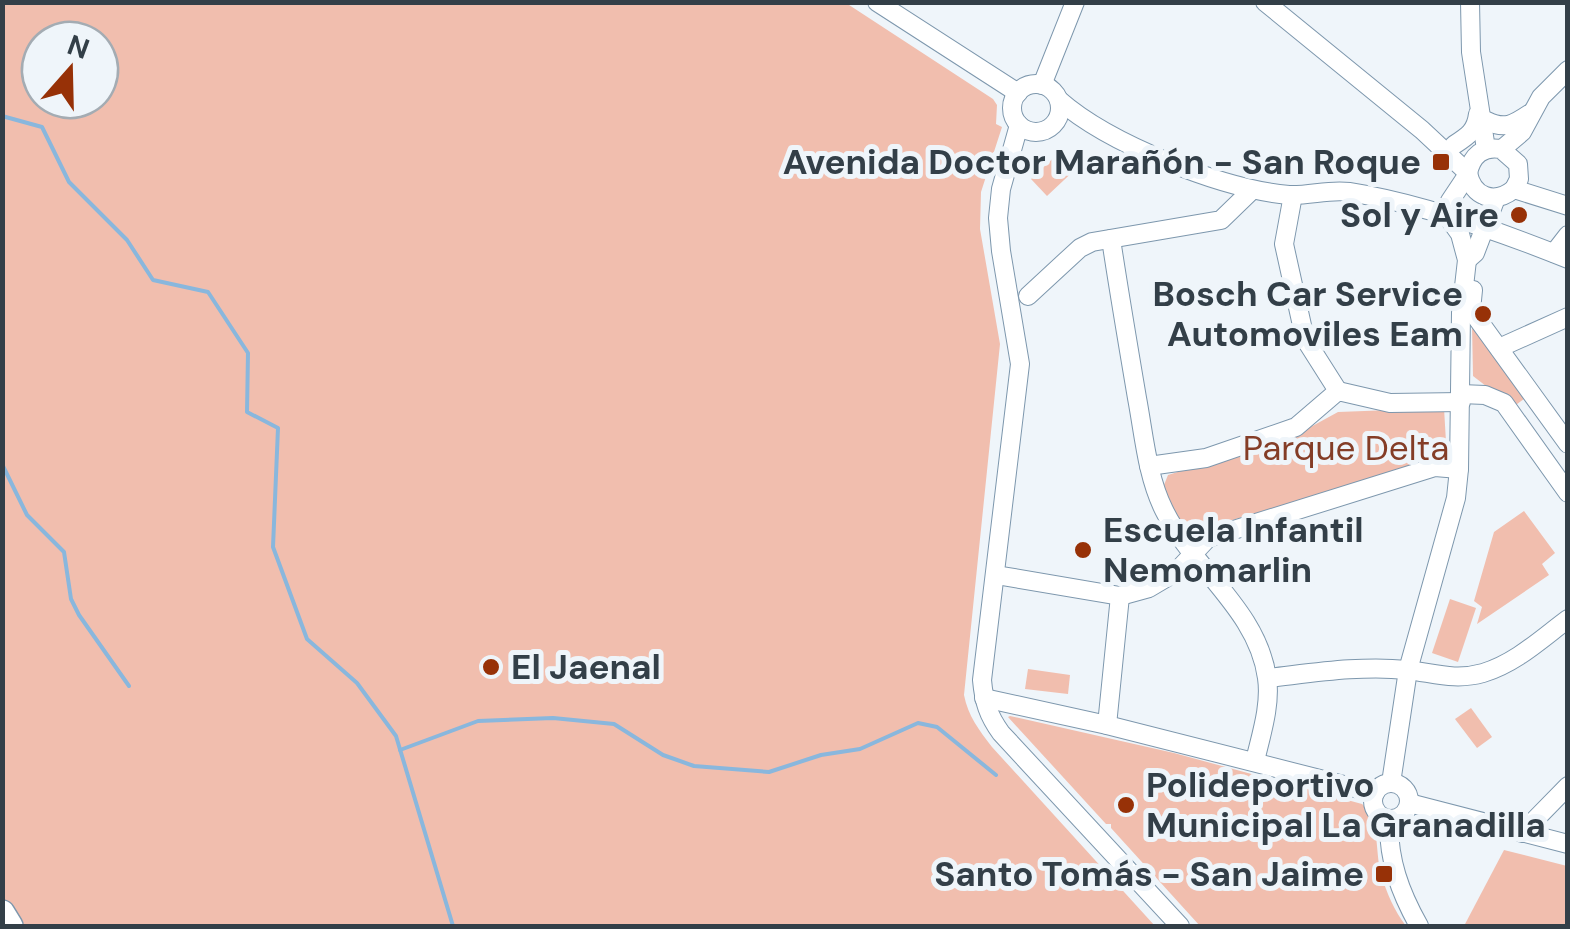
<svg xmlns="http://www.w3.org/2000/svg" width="1570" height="929" font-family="'DM Sans',sans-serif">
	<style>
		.green { fill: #f1beae; fill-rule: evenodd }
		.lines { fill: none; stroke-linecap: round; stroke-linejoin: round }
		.stream { stroke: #89b7dd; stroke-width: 4 }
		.minor-casing { stroke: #7d97ad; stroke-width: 20 }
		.highway-casing { stroke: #7d97ad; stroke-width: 28 }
		.minor { stroke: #fff; stroke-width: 18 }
		.highway { stroke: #fff; stroke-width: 25 }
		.poi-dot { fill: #973107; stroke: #eff5fa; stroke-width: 4 }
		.labels { text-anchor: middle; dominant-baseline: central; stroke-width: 10; stroke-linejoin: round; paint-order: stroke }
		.poi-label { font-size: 35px; font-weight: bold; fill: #333f48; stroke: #eff5fa; text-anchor: end }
		.park-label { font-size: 35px; fill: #843d27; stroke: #eff5fa }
	</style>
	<rect width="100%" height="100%" fill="#eff5fa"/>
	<!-- green -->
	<g class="green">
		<path d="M2 3H846L993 99 997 105 996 124 1002 127 981 192 980 229 1000 344 964 695C968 716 979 730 992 747L1155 926H3ZM40 40H100V100H40Z"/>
		<polygon points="1064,148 1080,165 1047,196 1031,179"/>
		<polygon points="1472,324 1528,396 1513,407 1473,376"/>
		<path d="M1444 408 1446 442 1443 458 1195 531C1177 525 1169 503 1164 485L1168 475 1296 435 1338 412Z"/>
		<polygon points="1524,511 1555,553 1542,564 1549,575 1477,624 1482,607 1474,601 1494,532"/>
		<polygon points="1450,599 1476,608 1458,662 1432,653"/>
		<polygon points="1028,669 1070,675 1068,694 1025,689"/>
		<polygon points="1471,708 1492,737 1477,748 1455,719"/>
		<path d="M1010 716 1174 753 1362 804C1380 818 1375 853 1381 874 1387 894 1394 910 1406 926H1200L1111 828V824H1106L1008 717Z"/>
		<polygon points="1504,850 1567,866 1567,926 1464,926"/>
	</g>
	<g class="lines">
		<!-- stream -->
		<g class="stream">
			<polyline points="2,116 42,127 69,182 127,240 153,280 208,292 248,353 247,412 278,428 273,547 307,639 357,683 396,736 453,926"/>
			<polyline points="2,464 27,515 64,552 71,599 79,615 129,686"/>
			<polyline points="400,750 478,721 553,718 614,724 663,755 694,766 769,772 821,755 860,749 918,723 937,727 996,775"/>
		</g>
		<!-- minor casing -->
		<g class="minor-casing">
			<g id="minor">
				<polyline points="877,2 1018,93"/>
				<polyline points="1265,2 1422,130 1468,173"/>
				<polyline points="1470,2 1471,52 1486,149"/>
				<circle cx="1036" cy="108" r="24"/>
				<polyline points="1042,85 1075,2"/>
				<path d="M1059 100C1109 144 1222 189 1289 195 1309 196 1330 189 1349 192 1420 203 1501 232 1568 259"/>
				<path d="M1487 121C1505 130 1514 124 1529 114"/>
				<path d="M1019 125 1001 189 998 218 1001 251 1020 364 982 680C984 702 988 715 1001 733L1180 926"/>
				<path d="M1454 145C1468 136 1476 131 1478 114"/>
				<polyline points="1502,149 1522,132 1541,97 1568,70"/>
				<path d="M1468 173C1473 197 1494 205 1514 189L1568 206"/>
				<path d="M1468 173C1472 155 1483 146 1501 149L1518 164 1519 179 1514 189"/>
				<polyline points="1293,195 1284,244 1305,339 1338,391"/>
				<path d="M1111 239C1119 292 1128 345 1137 398 1144 435 1147 476 1164 510 1192 568 1258 610 1267 678 1271 705 1261 735 1255 761"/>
				<polyline points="1554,253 1568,235"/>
				<polyline points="1467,260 1475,253 1496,198"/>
				<polyline points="1473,290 1471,310 1568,444"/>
				<polyline points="1028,296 1080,248 1092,242 1221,220 1252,190"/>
				<polyline points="1499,348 1568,317"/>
				<polyline points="1461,394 1485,395 1504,403 1568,493"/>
				<polyline points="1149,466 1206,458 1296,427 1338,391 1390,403 1461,402"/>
				<polyline points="996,575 1120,596 1149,588 1176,572 1208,538 1435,467 1459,469"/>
				<path d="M1268 678C1313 673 1361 665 1407 670 1434 673 1455 681 1483 673 1516 663 1541 639 1568 619"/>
				<polyline points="984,698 1107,725 1375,793"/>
				<polyline points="1107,725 1120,596"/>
				<circle cx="1391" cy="801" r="18"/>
				<polyline points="1391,783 1408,670 1456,498 1459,469 1461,313 1467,260 1460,234 1448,217 1450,201 1468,174"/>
				<polyline points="1409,803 1568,844"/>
				<path d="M1389 820C1388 860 1400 892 1419 926"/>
				<polyline points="1522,833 1568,786"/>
			</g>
		</g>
		<!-- highway casing -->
		<g class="highway-casing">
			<polyline id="highway" points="2,913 10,926"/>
		</g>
		<!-- minor -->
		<use href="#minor" class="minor"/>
		<!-- highway -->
		<use href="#highway" class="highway"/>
	</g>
	<!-- markers -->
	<g class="poi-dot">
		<rect x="1431" y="152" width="20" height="20" rx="5"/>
		<circle cx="1519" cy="215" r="10"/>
		<circle cx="1483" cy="314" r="10"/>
		<circle cx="1083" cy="550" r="10"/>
		<circle cx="491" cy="667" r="10"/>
		<circle cx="1126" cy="805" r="10"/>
		<rect x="1374" y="864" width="20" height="20" rx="5"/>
	</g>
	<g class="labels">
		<!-- poi labels -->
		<g class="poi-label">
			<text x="1421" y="162">Avenida Doctor Marañón - San Roque</text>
			<text x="1499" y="215">Sol y Aire</text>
			<text x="1463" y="294">Bosch Car Service<tspan x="1463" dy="40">Automoviles Eam</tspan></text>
			<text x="1103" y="530" text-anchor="start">Escuela Infantil<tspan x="1103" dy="40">Nemomarlin</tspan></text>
			<text x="511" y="667" text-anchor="start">El Jaenal</text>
			<text x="1146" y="785" text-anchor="start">Polideportivo<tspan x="1146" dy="40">Municipal La Granadilla</tspan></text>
			<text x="1364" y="874">Santo Tomás - San Jaime</text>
		</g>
		<!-- park labels -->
		<g class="park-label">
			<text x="1346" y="448">Parque Delta</text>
		</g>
	</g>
	<!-- border -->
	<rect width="1570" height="929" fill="none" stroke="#333f48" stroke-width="10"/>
	<!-- north arrow -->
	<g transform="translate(70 70) rotate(20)"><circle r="48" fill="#eff5fa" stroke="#a4acb3" stroke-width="2.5"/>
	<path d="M0-8L18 38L0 25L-18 38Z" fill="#973107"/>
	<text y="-15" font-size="28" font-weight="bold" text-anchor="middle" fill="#333f48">N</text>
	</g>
</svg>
